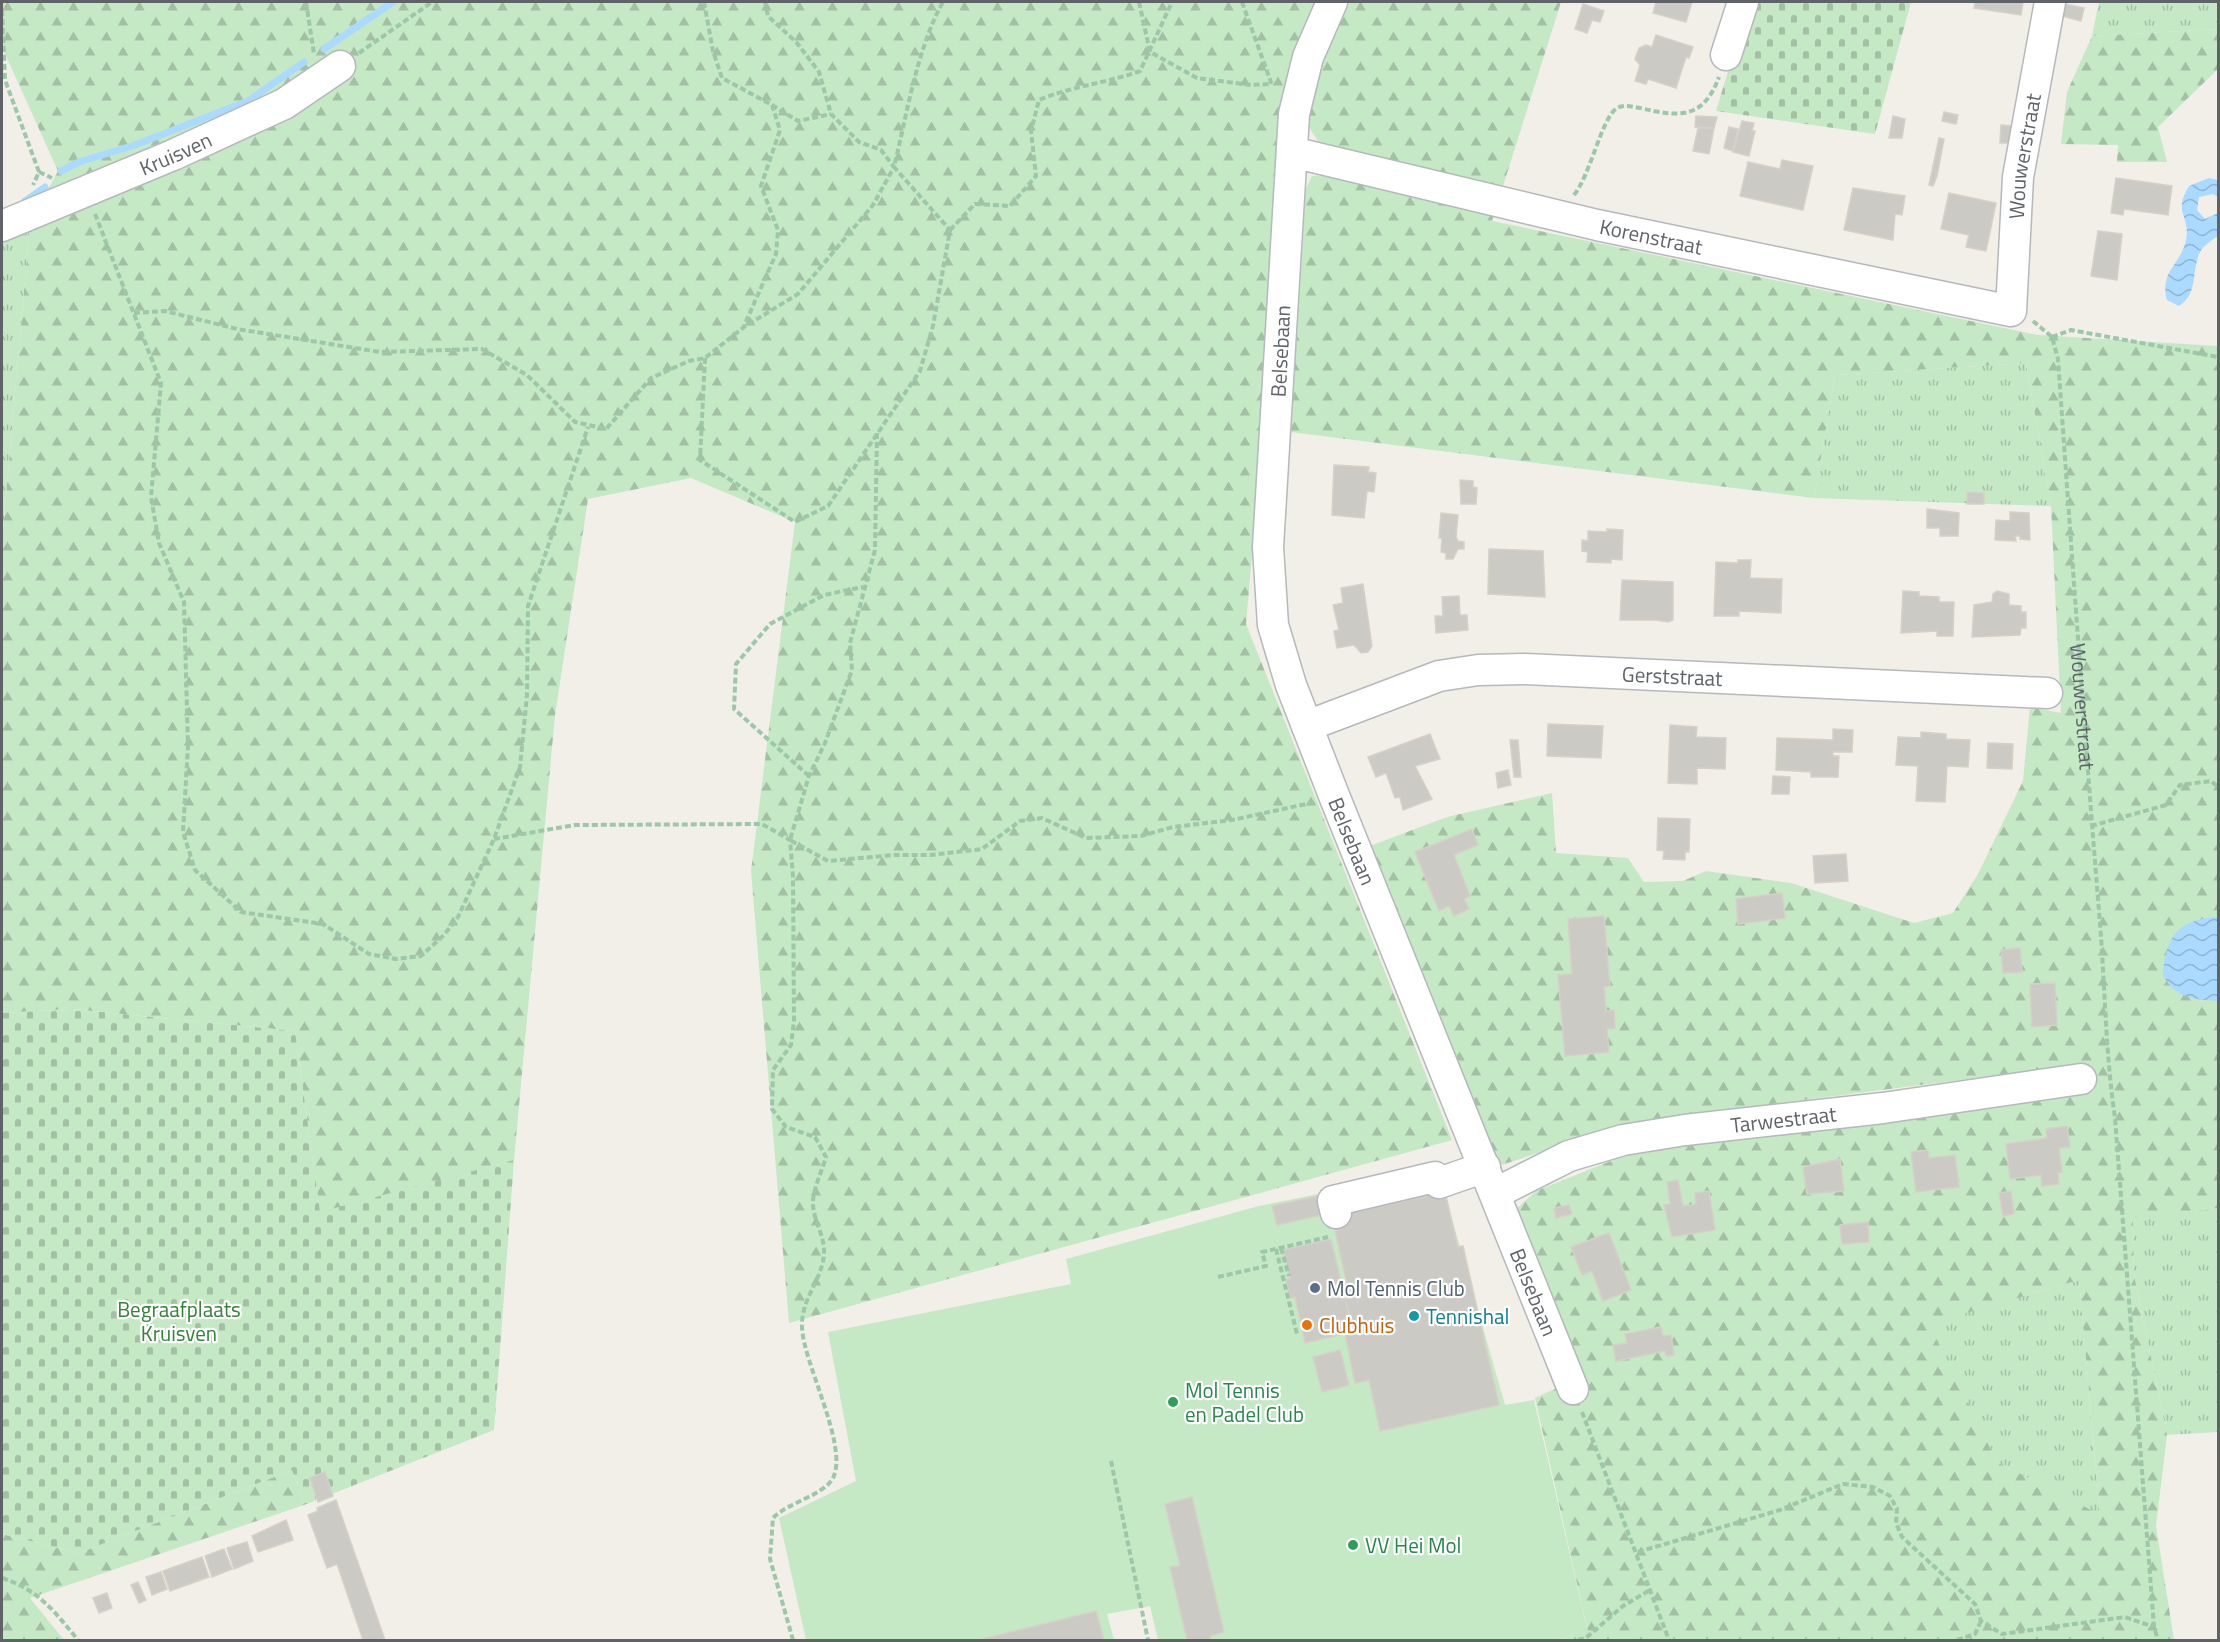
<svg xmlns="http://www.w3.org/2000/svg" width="2220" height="1642" font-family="'Titillium Web',sans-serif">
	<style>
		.grass { fill: url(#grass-tufts) }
		.forest { fill: url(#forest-firs); fill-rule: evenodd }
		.cemetery { fill: url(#cemetery-stones) }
		.garden { fill: #c5e8c5 }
		.water { fill: url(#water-waves) }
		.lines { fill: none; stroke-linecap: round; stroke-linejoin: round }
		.stream { stroke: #aadaff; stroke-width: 7 }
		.building { fill: #cccac5; stroke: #d6d1c6; stroke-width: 1.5 }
		.minor-casing { stroke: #b5b8bc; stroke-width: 33 }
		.path { stroke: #9cc7a9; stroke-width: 4; stroke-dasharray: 6 3; stroke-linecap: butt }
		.minor { stroke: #fff; stroke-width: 30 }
		.service-dot { fill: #5c6f8a; stroke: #fff; stroke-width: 2 }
		.culture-dot { fill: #0f9aa8; stroke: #fff; stroke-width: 2 }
		.food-dot { fill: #e8710a; stroke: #fff; stroke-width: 2 }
		.leisure-dot { fill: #2e9e5b; stroke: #fff; stroke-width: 2 }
		.labels { text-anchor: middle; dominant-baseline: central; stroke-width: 4.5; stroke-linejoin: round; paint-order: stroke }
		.street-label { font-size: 21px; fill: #5f6368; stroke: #fff }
		.service-label { font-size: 21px; fill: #4e5e75; stroke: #fff; text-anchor: start }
		.park-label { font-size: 21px; fill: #348238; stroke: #fff }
		.culture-label { font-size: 21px; fill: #0d838f; stroke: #fff; text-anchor: start }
		.food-label { font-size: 21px; fill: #c56008; stroke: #fff; text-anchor: start }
		.leisure-label { font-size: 21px; fill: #27864d; stroke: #fff; text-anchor: start }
	</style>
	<defs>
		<pattern id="grass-tufts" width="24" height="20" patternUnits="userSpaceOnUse" patternTransform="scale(1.5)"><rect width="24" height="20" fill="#c5e8c5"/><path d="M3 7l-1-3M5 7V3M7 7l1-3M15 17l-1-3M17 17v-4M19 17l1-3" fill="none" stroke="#a3c0a4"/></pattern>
		<pattern id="forest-firs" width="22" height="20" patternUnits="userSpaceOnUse" patternTransform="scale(1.5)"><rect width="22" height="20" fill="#c5e8c5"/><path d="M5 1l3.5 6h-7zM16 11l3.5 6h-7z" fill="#a3c0a4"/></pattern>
		<pattern id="cemetery-stones" width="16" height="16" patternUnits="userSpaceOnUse" patternTransform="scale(1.5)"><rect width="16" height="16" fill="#c5e8c5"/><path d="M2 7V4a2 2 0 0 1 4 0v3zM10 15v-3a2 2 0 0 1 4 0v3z" fill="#a3c0a4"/></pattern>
		<pattern id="water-waves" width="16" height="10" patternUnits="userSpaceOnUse" patternTransform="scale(1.5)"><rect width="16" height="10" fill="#aadaff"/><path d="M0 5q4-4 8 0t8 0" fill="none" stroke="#8eb4d2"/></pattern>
	</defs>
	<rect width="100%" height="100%" fill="#f1efe8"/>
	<!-- grass -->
	<g class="grass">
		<polygon points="2099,2 2218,2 2218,29 2092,36"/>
		<polygon points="30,223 2,542 2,237"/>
		<polygon points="2026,363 2051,506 1814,498 1835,375"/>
		<polygon points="2218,1208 2218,1432 2167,1435 2134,1275 2133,1217"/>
		<polygon points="2079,1280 2100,1515 1997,1462 1928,1324"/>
	</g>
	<!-- forest -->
	<g class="forest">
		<polygon points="2,2 1317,2 1264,419 1246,624 1452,1140 789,1323 751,871 795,522 691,478 588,499 555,715 514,1160 320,1213 295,1031 71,1009 2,1013 2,542 30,223 58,171 2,47"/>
		<path d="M1345 2H1561L1492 221 2038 335 2218 346V1208L2133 1218 2134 1275 2167 1435 2156 1526 2174 1640H1558L1588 1632 1535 1398 1583 1376 1516 1209 1536 1191 1633 1152 1906 1114 2087 1094 2086 1064 1693 1114 1621 1126 1495 1167 1370 846 1447 817 1552 793 1556 853 1628 858 1644 882 1683 881 1706 871 1791 883 1914 923 1953 913 1978 874 2023 781 2030 707 2061 713 2051 506 2026 363 1835 375 1814 498 1291 432 1306 188 1312 176 1331 175 1319 143 1306 122 1314 101 1322 52ZM2079 1280 2100 1514H2099L1997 1462 1929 1324Z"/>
		<polygon points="2218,29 2218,69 2158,127 2167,162 2117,162 2118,145 2061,144 2067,92 2092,36"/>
		<polygon points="292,1470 304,1505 30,1598 64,1640 2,1640 2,1534 79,1553"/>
	</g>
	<!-- cemetery -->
	<g class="cemetery">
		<polygon points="1749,2 1911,2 1875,134 1716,111"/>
		<polygon points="71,1009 295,1031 320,1212 514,1160 494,1430 304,1505 292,1470 79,1553 2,1534 2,1013"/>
	</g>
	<!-- garden -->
	<polygon class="garden" points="1438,1170 1505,1405 1534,1400 1588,1633 1555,1640 1158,1640 1150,1606 1107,1614 1114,1640 806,1640 779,1518 856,1481 828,1332 1071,1284 1066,1259 1259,1206"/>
	<!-- water -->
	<g class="water">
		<path d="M2209 178 2218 180V197L2213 194 2199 197 2197 210 2205 219 2218 213V236C2212 240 2204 245 2200 252 2191 271 2199 293 2179 306L2167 300C2159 271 2181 265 2186 240 2191 215 2172 214 2189 186Z"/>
		<path d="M2218 917V1001C2194 999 2176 999 2163 975 2166 936 2178 919 2218 917Z"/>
	</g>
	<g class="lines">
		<!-- stream -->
		<g class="stream">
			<polyline points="324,49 393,2"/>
			<polyline points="61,171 79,162 135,145 248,101 304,62"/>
			<polyline points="25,201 45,187"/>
		</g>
	</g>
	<!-- building -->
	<g class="building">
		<polygon points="1656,2 1692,2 1686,22 1653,13"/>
		<polygon points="1975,2 2023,2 2021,15 1974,8"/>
		<polygon points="1583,4 1604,11 1600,22 1592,20 1587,33 1575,29"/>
		<polygon points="2065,4 2084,8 2081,21 2062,16"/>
		<polygon points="1656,35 1693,47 1689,58 1686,57 1676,88 1648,79 1646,84 1635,81 1640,65 1635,59 1639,48 1646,45 1652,47"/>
		<polygon points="1944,112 1958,115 1956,124 1942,121"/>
		<polygon points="1696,116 1717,117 1714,128 1695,127"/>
		<polygon points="1893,116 1905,119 1902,138 1889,138"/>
		<polygon points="1742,121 1754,123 1752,131 1755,131 1749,156 1733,152"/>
		<polygon points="2001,125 2013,126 2013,143 2000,143"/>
		<polygon points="1729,127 1738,129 1733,151 1724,148"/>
		<polygon points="1698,128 1714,128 1709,154 1693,151"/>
		<polygon points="1939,138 1944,139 1937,176 1933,186 1929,185"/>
		<polygon points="1782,160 1813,166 1803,210 1740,196 1748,162 1780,169"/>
		<polygon points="2116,178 2172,186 2168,215 2124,209 2123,215 2111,213"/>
		<polygon points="1853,188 1905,196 1902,215 1895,214 1893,240 1844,230"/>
		<polygon points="1949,193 1996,203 1986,251 1966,247 1969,235 1941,229"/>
		<polygon points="2098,231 2122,234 2117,280 2091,276"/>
		<polygon points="1334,465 1369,467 1368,472 1376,473 1374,492 1367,491 1364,518 1332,515"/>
		<polygon points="1460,480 1473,481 1473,487 1477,488 1476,504 1461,504"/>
		<polygon points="1967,492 1984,493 1984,504 1967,504"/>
		<polygon points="1927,509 1959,513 1958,536 1940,536 1940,528 1927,528"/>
		<polygon points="2010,512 2029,513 2030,540 2020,539 2020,536 2015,536 2016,541 1995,540 1996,520 2010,521"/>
		<polygon points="1441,513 1458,515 1456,537 1458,541 1464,542 1464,549 1458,549 1453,559 1446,559 1446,553 1441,552 1442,538 1439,538"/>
		<polygon points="1607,529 1623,530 1622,560 1611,559 1611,563 1587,562 1588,552 1582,551 1582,540 1588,541 1588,531 1607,532"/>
		<polygon points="1489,549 1543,551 1545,597 1488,594"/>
		<polygon points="1738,560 1751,560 1750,578 1782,579 1781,613 1739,611 1739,616 1714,616 1716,562 1738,563"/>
		<polygon points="1622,580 1673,582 1673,620 1668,622 1656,620 1620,620"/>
		<polygon points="1363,584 1372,646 1368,652 1361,653 1354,645 1337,648 1334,631 1339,630 1333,605 1343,603 1341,588"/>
		<polygon points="1903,591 1919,592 1919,596 1939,597 1939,602 1954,602 1953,636 1937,636 1937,631 1901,633"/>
		<polygon points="1997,591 2009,594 2009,605 2021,606 2021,612 2026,612 2026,628 2021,628 2020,635 1972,637 1974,605 1992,602 1993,594"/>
		<polygon points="1459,596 1460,615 1467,615 1468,630 1436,633 1435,616 1443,616 1442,597"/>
		<polygon points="1548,724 1603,726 1601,758 1547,756"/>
		<polygon points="1670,725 1697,727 1696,737 1726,738 1725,769 1697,768 1697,784 1668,783"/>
		<polygon points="1833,729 1853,730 1852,752 1833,752 1833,756 1839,756 1838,777 1811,777 1811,772 1776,770 1777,738 1833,740"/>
		<polygon points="1921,732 1946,734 1946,739 1970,740 1968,767 1947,766 1945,802 1916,801 1918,766 1896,765 1898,737 1921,738"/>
		<polygon points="1430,734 1440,759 1415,766 1432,799 1403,810 1400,797 1395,798 1386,773 1376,777 1368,757"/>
		<polygon points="1510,740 1518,740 1521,777 1514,777"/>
		<polygon points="1988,743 2013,744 2012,769 1987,768"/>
		<polygon points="1508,770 1511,785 1498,788 1496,773"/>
		<polygon points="1773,776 1790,777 1789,794 1772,794"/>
		<polygon points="1658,818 1690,819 1689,852 1685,852 1685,860 1663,859 1664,851 1657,850"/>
		<polygon points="1472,829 1478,845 1454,855 1470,896 1464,899 1469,909 1454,916 1449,906 1439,911 1415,852"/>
		<polygon points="1846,854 1848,881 1815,883 1813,856"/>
		<polygon points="1782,893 1785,918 1738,924 1736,899"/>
		<polygon points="1604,916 1610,986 1604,987 1606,1011 1614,1010 1615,1028 1607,1029 1609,1052 1565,1056 1558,975 1572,974 1568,919"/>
		<polygon points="2020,948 2022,972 2003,973 2001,950"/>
		<polygon points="2055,983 2057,1025 2032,1027 2030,984"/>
		<polygon points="2067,1126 2070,1147 2059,1148 2062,1172 2058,1173 2059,1184 2042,1186 2041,1175 2010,1179 2006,1144 2047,1138 2046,1129"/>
		<polygon points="1928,1150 1929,1158 1955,1155 1959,1187 1916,1192 1911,1152"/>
		<polygon points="1840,1159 1844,1191 1807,1194 1803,1167"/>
		<polygon points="1678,1180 1683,1206 1696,1204 1695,1193 1709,1191 1715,1230 1672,1237 1664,1205 1670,1204 1667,1182"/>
		<polygon points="2011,1191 2014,1214 2003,1216 1999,1193"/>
		<polygon points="1445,1192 1458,1247 1463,1246 1499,1405 1380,1431 1369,1380 1355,1383 1345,1334 1353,1332 1345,1299 1350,1298 1332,1217"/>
		<polygon points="1327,1194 1331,1213 1277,1225 1272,1206"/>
		<polygon points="1569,1205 1572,1214 1556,1218 1554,1208"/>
		<polygon points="1868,1222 1869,1242 1842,1244 1840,1225"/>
		<polygon points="1609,1233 1631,1290 1603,1301 1592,1271 1582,1275 1571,1247"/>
		<polygon points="1331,1239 1353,1332 1305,1343 1295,1297 1290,1298 1286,1279 1290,1279 1283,1250"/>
		<polygon points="1661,1327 1663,1336 1671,1335 1674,1355 1666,1356 1665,1351 1616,1361 1613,1345 1627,1343 1625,1334"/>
		<polygon points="1340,1350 1349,1385 1322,1392 1313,1357"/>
		<polygon points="325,1472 333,1496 318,1502 310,1478"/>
		<polygon points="1192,1497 1224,1632 1210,1636 1211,1640 1187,1640 1170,1567 1180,1566 1165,1504"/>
		<polygon points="336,1500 385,1640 363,1640 337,1564 327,1568 308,1515 318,1511 317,1508"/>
		<polygon points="286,1520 293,1540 258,1552 252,1536"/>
		<polygon points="247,1542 253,1561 234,1569 227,1548"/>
		<polygon points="224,1549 232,1569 212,1577 205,1556"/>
		<polygon points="202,1557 209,1577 170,1591 163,1571"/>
		<polygon points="161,1572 167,1589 152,1595 146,1577"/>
		<polygon points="138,1582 146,1600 139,1603 131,1585"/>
		<polygon points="107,1593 112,1608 99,1613 93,1598"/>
		<polygon points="1096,1611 1104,1640 979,1640"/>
	</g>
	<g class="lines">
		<!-- minor casing -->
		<g class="minor-casing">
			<g id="minor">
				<path id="s2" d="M1332 2 1308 57 1294 114 1268 547 1273 625 1291 685 1335 798 1573 1389"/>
				<polyline points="1726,55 1743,2"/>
				<path id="s3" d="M1292 152 1597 225 2011 311 2018 177 2050 2"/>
				<path id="s4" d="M2 226 173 155 284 104 340 66"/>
				<path id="s5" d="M1307 726 1439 676 1478 670 1525 669 2047 693"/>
				<path id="s6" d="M1496 1193 1569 1156 1623 1140 1685 1130 1883 1108 2081 1079"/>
				<polyline points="1336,1213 1333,1201 1435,1177 1439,1183 1485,1167"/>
			</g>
		</g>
		<!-- path -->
		<g class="path">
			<polyline points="306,2 314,54"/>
			<polyline points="704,2 713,51 722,78 772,105 780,130 761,186 778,230 776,254 744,326"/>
			<polyline points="1139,2 1150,52 1197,78 1251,85 1271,84"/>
			<polyline points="1242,2 1272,85"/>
			<polyline points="2,10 5,80 39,172 33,185"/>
			<polyline points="359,53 432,2"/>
			<polyline points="772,105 798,121 831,114"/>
			<polyline points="39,172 52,178"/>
			<path d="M1574 195C1590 176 1602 117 1617 108 1625 104 1632 107 1640 108 1679 117 1703 120 1719 77"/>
			<polyline points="95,214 161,383 151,497 159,543 184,602 188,746 183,832 195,870 241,912 323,924 369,954 396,959 421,956 444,935 458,917 494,839 520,767 527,695 528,606 588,427"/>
			<path d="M950 230 975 204 1010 206 1036 176 1031 131 1039 100C1072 86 1107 83 1140 71L1172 2"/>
			<polyline points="134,313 165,311 237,329 380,352 482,349 527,375 575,422 606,429 651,378 689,361 705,358 744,327 798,294 873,205 894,167 881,150 859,142 831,114 819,72 797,43 768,16 765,2"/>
			<path id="s1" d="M2033 321 2052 337 2058 359C2071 543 2084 727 2099 911 2105 980 2105 1050 2115 1118L2154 1627 2158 1640"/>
			<polyline points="2052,337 2071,330 2218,357"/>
			<path d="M705 358 700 460 795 522 828 506 920 371 933 326 950 230 894 167C907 114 917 48 943 2"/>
			<polyline points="877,433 875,550 850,643 852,670 825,743 809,776 790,840 828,861 894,855 931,855 982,849 1020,821 1042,818 1086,838 1141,836 1173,827 1232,820 1311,803"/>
			<polyline points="809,776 734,709 736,664 770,624 824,595 863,587"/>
			<polyline points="2091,826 2166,805 2180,785 2211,781 2218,787"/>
			<path d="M494 839 575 825 762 824 790 840 793 876 794 1021 791 1045 773 1070 772 1109 786 1127 815 1137 826 1157C822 1171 812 1191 813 1205 814 1222 825 1236 824 1254 822 1281 801 1298 802 1327 803 1363 849 1446 833 1478 824 1495 787 1503 773 1518L770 1559 793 1640"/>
			<polyline points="1281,1248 1289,1276"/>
			<polyline points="1276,1249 1297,1334"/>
			<polyline points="1218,1277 1266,1266 1262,1252 1328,1237"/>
			<polyline points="1582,1412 1669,1640"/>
			<polyline points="1111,1461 1148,1640"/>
			<polyline points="1638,1552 1780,1510 1843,1484 1873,1487 1890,1496 1897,1509 1896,1523 1902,1537 1975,1604 1981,1621 2002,1634 2125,1617 2154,1627"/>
			<path d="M2 1578C39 1590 54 1611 78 1640"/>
			<polyline points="1578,1640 1586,1638 1623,1606 1650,1590"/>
			<polyline points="1957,1640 1975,1634 1981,1621"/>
		</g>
		<!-- minor -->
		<use href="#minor" class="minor"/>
	</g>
	<!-- markers -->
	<circle class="service-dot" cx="1315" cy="1288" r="6"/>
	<circle class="culture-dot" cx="1414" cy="1316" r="6"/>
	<circle class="food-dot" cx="1307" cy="1325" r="6"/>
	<g class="leisure-dot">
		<circle cx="1173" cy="1402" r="6"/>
		<circle cx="1353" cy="1545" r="6"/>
	</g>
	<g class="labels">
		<!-- street labels -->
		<g class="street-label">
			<text stroke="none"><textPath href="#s4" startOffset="188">Kruisven</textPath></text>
			<text stroke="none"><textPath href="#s3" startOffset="892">Wouwerstraat</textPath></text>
			<text stroke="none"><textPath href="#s3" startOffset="369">Korenstraat</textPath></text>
			<text transform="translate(1280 351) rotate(-87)">Belsebaan</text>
			<text stroke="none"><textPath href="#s5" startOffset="375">Gerststraat</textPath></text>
			<text stroke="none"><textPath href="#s1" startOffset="396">Wouwerstraat</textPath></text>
			<text stroke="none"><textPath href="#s2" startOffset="861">Belsebaan</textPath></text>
			<text stroke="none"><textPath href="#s6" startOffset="300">Tarwestraat</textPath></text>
			<text stroke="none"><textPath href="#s2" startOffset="1347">Belsebaan</textPath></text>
		</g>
		<!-- service labels -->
		<g class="service-label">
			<text x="1327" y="1288">Mol Tennis Club</text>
		</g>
		<!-- park labels -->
		<g class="park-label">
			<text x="179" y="1309">Begraafplaats<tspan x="179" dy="24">Kruisven</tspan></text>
		</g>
		<!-- culture labels -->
		<g class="culture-label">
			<text x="1426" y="1316">Tennishal</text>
		</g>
		<!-- food labels -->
		<g class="food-label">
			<text x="1319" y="1325">Clubhuis</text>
		</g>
		<!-- leisure labels -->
		<g class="leisure-label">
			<text x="1185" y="1390">Mol Tennis<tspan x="1185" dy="24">en Padel Club</tspan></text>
			<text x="1365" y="1545">VV Hei Mol</text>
		</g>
	</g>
	<!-- border -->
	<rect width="2220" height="1642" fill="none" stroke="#5f6368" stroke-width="6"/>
</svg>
